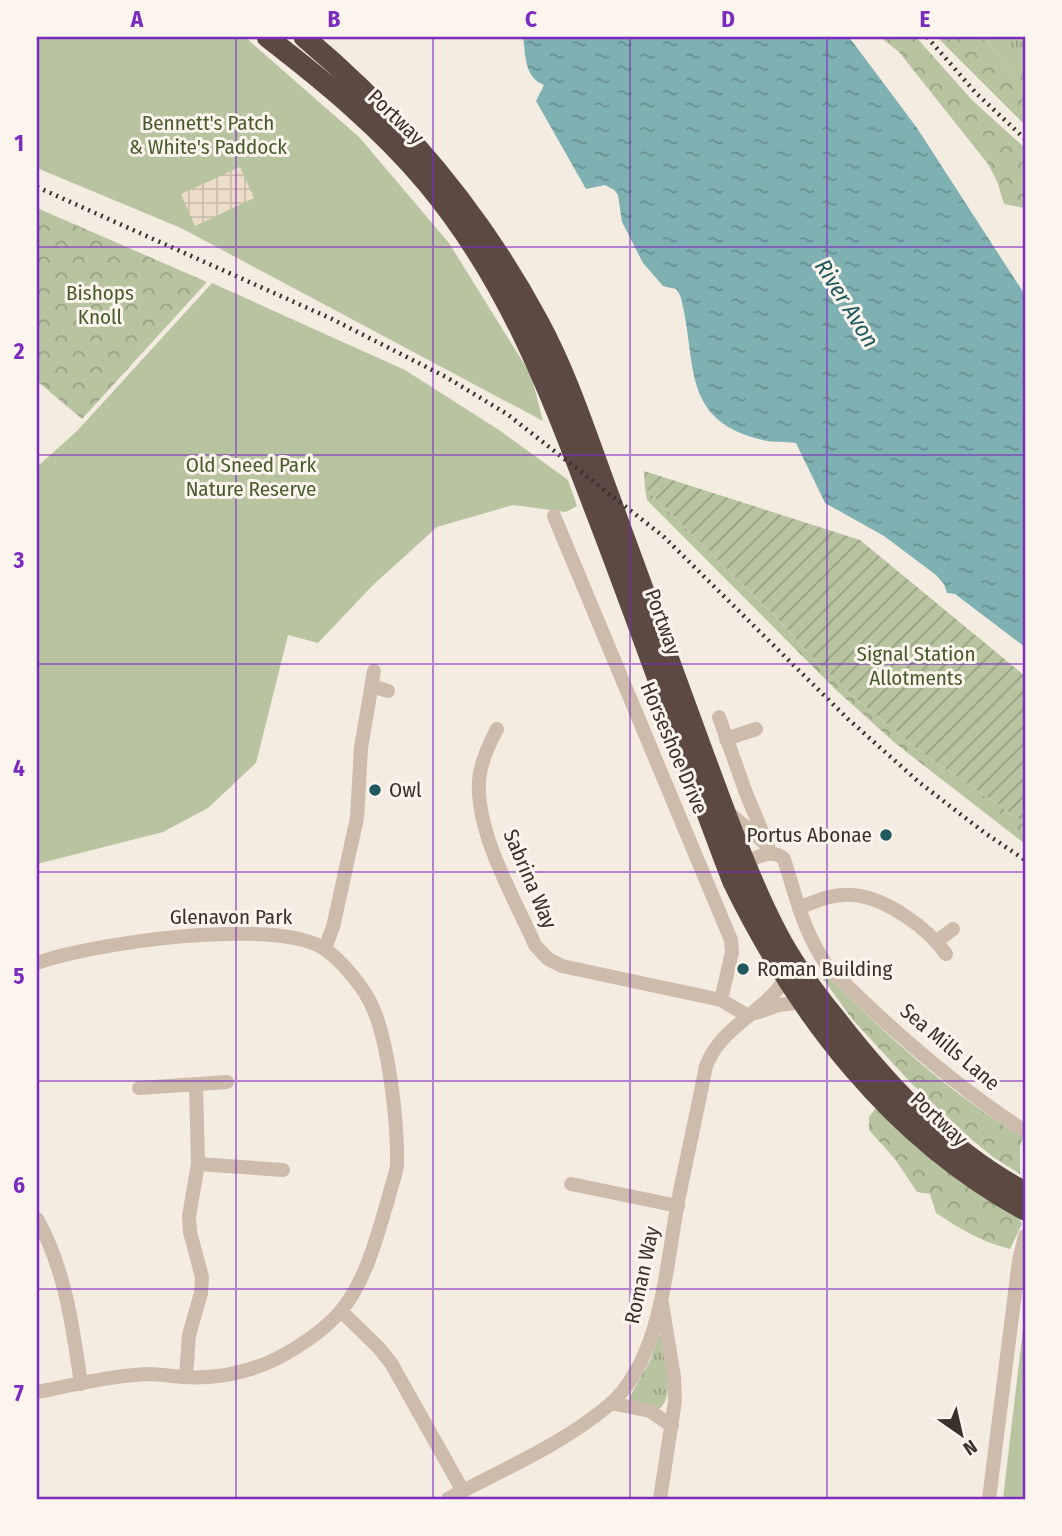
<svg xmlns="http://www.w3.org/2000/svg" width="1062" height="1536" font-family="'Fira Sans Condensed',sans-serif">
	<style>
		.grass { fill: url(#grass-tufts) }
		.forest { fill: url(#forest-crowns) }
		.park { fill: #b8c4a0 }
		.garden { fill: url(#garden-furrows) }
		.plaza { fill: url(#plaza-grid) }
		.water { fill: url(#water-ripples) }
		.lines { fill: none; stroke-linecap: round; stroke-linejoin: round }
		.street { stroke: #cdbbac; stroke-width: 14 }
		.highway { stroke: #5c4a42; stroke-width: 21 }
		.rail { stroke: #3b302b; stroke-width: 4.5; stroke-dasharray: 2 5; stroke-linecap: butt }
		.grid { fill: none; stroke: #7b2cbf; stroke-width: 2; stroke-opacity: 0.55 }
		.poi-dot { fill: #1f5a5e; stroke: #fbf5ee; stroke-width: 2.5 }
		.labels { text-anchor: middle; dominant-baseline: central; stroke-width: 6; stroke-linejoin: round; paint-order: stroke }
		.street-label { font-size: 21px; fill: #3b302b; stroke: #fbf5ee }
		.park-label { font-size: 21px; fill: #4a5a2e; stroke: #fbf5ee }
		.poi-label { font-size: 21px; fill: #3b302b; stroke: #fbf5ee; text-anchor: start }
		.water-label { font-size: 23px; font-style: italic; fill: #1f5a5e; stroke: #fbf5ee }
		.neatline { fill: none; stroke: #7b2cbf; stroke-width: 2.5 }
		.grid-label { font-size: 23px; text-anchor: middle; font-weight: bold; fill: #7b2cbf }
	</style>
	<defs>
		<pattern id="grass-tufts" width="24" height="20" patternUnits="userSpaceOnUse" patternTransform="scale(1.75)"><rect width="24" height="20" fill="#b8c4a0"/><path d="M3 7l-1-3M5 7V3M7 7l1-3M15 17l-1-3M17 17v-4M19 17l1-3" fill="none" stroke="#97a083"/></pattern>
		<pattern id="forest-crowns" width="20" height="18" patternUnits="userSpaceOnUse" patternTransform="scale(1.75)"><rect width="20" height="18" fill="#b8c4a0"/><path d="M2 6a3 3 0 1 1 6 0M12 15a3 3 0 1 1 6 0" fill="none" stroke="#97a083"/></pattern>
		<pattern id="garden-furrows" width="10" height="10" patternUnits="userSpaceOnUse" patternTransform="scale(1.75)"><rect width="10" height="10" fill="#b8c4a0"/><path d="M-1 1l2-2M0 10L10 0M9 11l2-2" fill="none" stroke="#97a083"/></pattern>
		<pattern id="plaza-grid" width="8" height="8" patternUnits="userSpaceOnUse" patternTransform="scale(1.75)"><rect width="8" height="8" fill="#ecdcc8"/><path d="M0 4h8M4 0v8" fill="none" stroke="#cbbdac"/></pattern>
		<pattern id="water-ripples" width="26" height="14" patternUnits="userSpaceOnUse" patternTransform="scale(1.75)"><rect width="26" height="14" fill="#7fb0b2"/><path d="M2 4q2-2 4 0t4 0M15 11q2-2 4 0t4 0" fill="none" stroke="#699091"/></pattern>
	</defs>
	<rect width="100%" height="100%" fill="#f4ebe1"/>
	<!-- grass -->
	<g class="grass">
		<polygon points="983,37 1025,37 1025,85"/>
		<path d="M659 1335H661C664 1354 676 1398 659 1409L630 1400 629 1398 650 1361Z"/>
	</g>
	<!-- forest -->
	<g class="forest">
		<polygon points="880,37 916,37 972,100 1025,148 1025,208 1004,204 997,181 988,164 899,52"/>
		<polygon points="937,37 983,37 1025,85 1025,125"/>
		<polygon points="37,208 207,282 82,419 37,381"/>
		<polygon points="645,488 772,613 813,658 858,700 925,755 1025,823 1025,844 895,743 835,689 647,500"/>
		<path d="M826 975C889 1037 946 1091 1023 1137L1020 1146V1174L993 1157 971 1139 912 1084 852 1019 821 976Z"/>
		<path d="M876 1108 917 1148 1018 1216 1022 1224 1010 1249C982 1242 960 1229 936 1213L930 1194 917 1192 895 1159 869 1130V1117Z"/>
	</g>
	<!-- park -->
	<g class="park">
		<polygon points="37,37 245,37 359,137 449,243 531,375 543,421 181,228 37,168"/>
		<polygon points="212,283 405,370 499,430 568,480 577,506 566,512 513,505 437,527 372,586 318,643 288,635 256,763 208,808 163,832 37,864 37,467 77,431"/>
		<polygon points="1025,1312 1025,1499 1003,1499"/>
	</g>
	<!-- garden -->
	<polygon class="garden" points="644,471 860,540 1025,676 1025,823 925,755 858,700 813,658 772,613 645,488"/>
	<!-- plaza -->
	<polygon class="plaza" points="240,167 254,198 195,226 181,194"/>
	<!-- water -->
	<path class="water" d="M523 37H849L917 128 1025 295V647L955 594 947 593 944 584 936 575 884 536 825 503 796 443C784 441 771 443 759 439 678 419 698 357 680 295L676 289 663 286 643 263 622 222 618 195 614 190 605 185 586 189 536 101 544 85C524 77 526 56 523 37Z"/>
	<g class="lines">
		<!-- street -->
		<g class="street">
			<polyline points="554,516 731,940 732,952 721,1000"/>
			<polyline points="372,686 388,691"/>
			<polyline points="719,717 746,793 768,846"/>
			<path d="M497 729C489 744 480 764 479 781 476 834 514 897 535 945L548 959 562 966 721 1000 748 1016"/>
			<polyline points="726,739 756,729"/>
			<polyline points="729,813 767,845"/>
			<path d="M745 863C757 857 772 848 784 859 796 897 804 934 828 967 888 1027 953 1085 1025 1131"/>
			<path d="M799 908C816 901 833 893 852 895 885 897 928 928 946 954"/>
			<polyline points="937,941 953,929"/>
			<polyline points="325,948 333,927 357,818 361,748 374,671"/>
			<path d="M37 963C92 943 274 917 323 948 341 959 365 989 373 1008 389 1045 398 1124 397 1165 396 1175 391 1186 389 1196 378 1233 366 1282 340 1312 323 1331 299 1347 276 1359 247 1373 215 1379 184 1377 171 1376 159 1374 147 1374 110 1376 73 1385 37 1392"/>
			<polyline points="756,1013 779,1005 802,1002"/>
			<polyline points="139,1088 227,1082"/>
			<polyline points="198,1164 283,1170"/>
			<polyline points="571,1184 678,1206"/>
			<path d="M37 1219C65 1268 73 1328 81 1384"/>
			<polyline points="341,1311 378,1347 391,1363 463,1491"/>
			<polyline points="186,1377 189,1335 201,1293 202,1277 190,1232 189,1216 198,1164 196,1085"/>
			<polyline points="611,1403 650,1411 672,1426"/>
			<path d="M448 1499C501 1470 562 1445 609 1405 660 1362 666 1269 677 1207 686 1160 697 1113 706 1066 721 1026 764 1013 786 978"/>
			<polyline points="660,1499 675,1401 674,1377 662,1303"/>
			<polyline points="989,1499 1019,1261 1025,1236"/>
		</g>
		<!-- highway -->
		<g class="highway">
			<path d="M267 37C324 81 381 128 427 183 511 284 551 395 597 515 644 637 686 760 733 882 798 1015 893 1139 1025 1210"/>
			<path d="M304 37C399 117 479 211 538 321 568 376 587 437 609 496 641 583 673 671 705 758 727 817 748 877 777 933 793 964 814 992 836 1019 888 1086 949 1152 1025 1192"/>
		</g>
		<!-- rail -->
		<g class="rail">
			<polyline points="927,37 976,93 1025,139"/>
			<polyline points="37,187 332,319 446,377 507,414 663,536 848,719 920,783 985,833 1025,860"/>
		</g>
	</g>
	<!-- grid -->
	<path class="grid" d="M236 37V1499M433 37V1499M630 37V1499M827 37V1499M37 247H1025M37 455H1025M37 664H1025M37 872H1025M37 1081H1025M37 1289H1025"/>
	<!-- markers -->
	<g class="poi-dot">
		<circle cx="375" cy="790" r="7"/>
		<circle cx="886" cy="835" r="7"/>
		<circle cx="743" cy="969" r="7"/>
	</g>
	<g class="labels">
		<!-- street labels -->
		<g class="street-label">
			<text transform="translate(396 117) rotate(44)">Portway</text>
			<text transform="translate(663 622) rotate(70)">Portway</text>
			<text transform="translate(674 748) rotate(67)">Horseshoe Drive</text>
			<text transform="translate(530 879) rotate(67)">Sabrina Way</text>
			<text x="231" y="917">Glenavon Park</text>
			<text transform="translate(950 1047) rotate(40)">Sea Mills Lane</text>
			<text transform="translate(939 1119) rotate(43)">Portway</text>
			<text transform="translate(642 1275) rotate(-78)">Roman Way</text>
		</g>
		<!-- park labels -->
		<g class="park-label">
			<text x="208" y="123">Bennett's Patch<tspan x="208" dy="24">&amp; White's Paddock</tspan></text>
			<text x="100" y="293">Bishops<tspan x="100" dy="24">Knoll</tspan></text>
			<text x="251" y="465">Old Sneed Park<tspan x="251" dy="24">Nature Reserve</tspan></text>
			<text x="916" y="654">Signal Station<tspan x="916" dy="24">Allotments</tspan></text>
		</g>
		<!-- poi labels -->
		<g class="poi-label">
			<text x="389" y="790">Owl</text>
			<text x="872" y="835" text-anchor="end">Portus Abonae</text>
			<text x="757" y="969">Roman Building</text>
		</g>
		<!-- water labels -->
		<g class="water-label">
			<text transform="translate(847 303) rotate(58)">River Avon</text>
		</g>
	</g>
	<!-- border -->
	<rect width="1062" height="1536" fill="none" stroke="#fbf5ee" stroke-width="77"/>
	<!-- north arrow -->
	<g transform="translate(961 1434) rotate(146)" stroke="#fbf5ee" stroke-width="5" paint-order="stroke">
	<path d="M0-5L12 26L0 18L-12 26Z" fill="#3b302b"/>
	<text y="-10" font-size="19" font-weight="bold" text-anchor="middle" fill="#3b302b">N</text>
	</g>
	<rect x="38" y="38" width="986" height="1460" class="neatline"/>
	<g class="grid-label">
		<text x="137" y="27">A</text>
		<text x="334" y="27">B</text>
		<text x="531" y="27">C</text>
		<text x="728" y="27">D</text>
		<text x="925" y="27">E</text>
		<text x="19" y="151">1</text>
		<text x="19" y="359">2</text>
		<text x="19" y="568">3</text>
		<text x="19" y="776">4</text>
		<text x="19" y="984">5</text>
		<text x="19" y="1193">6</text>
		<text x="19" y="1401">7</text>
	</g>
</svg>
